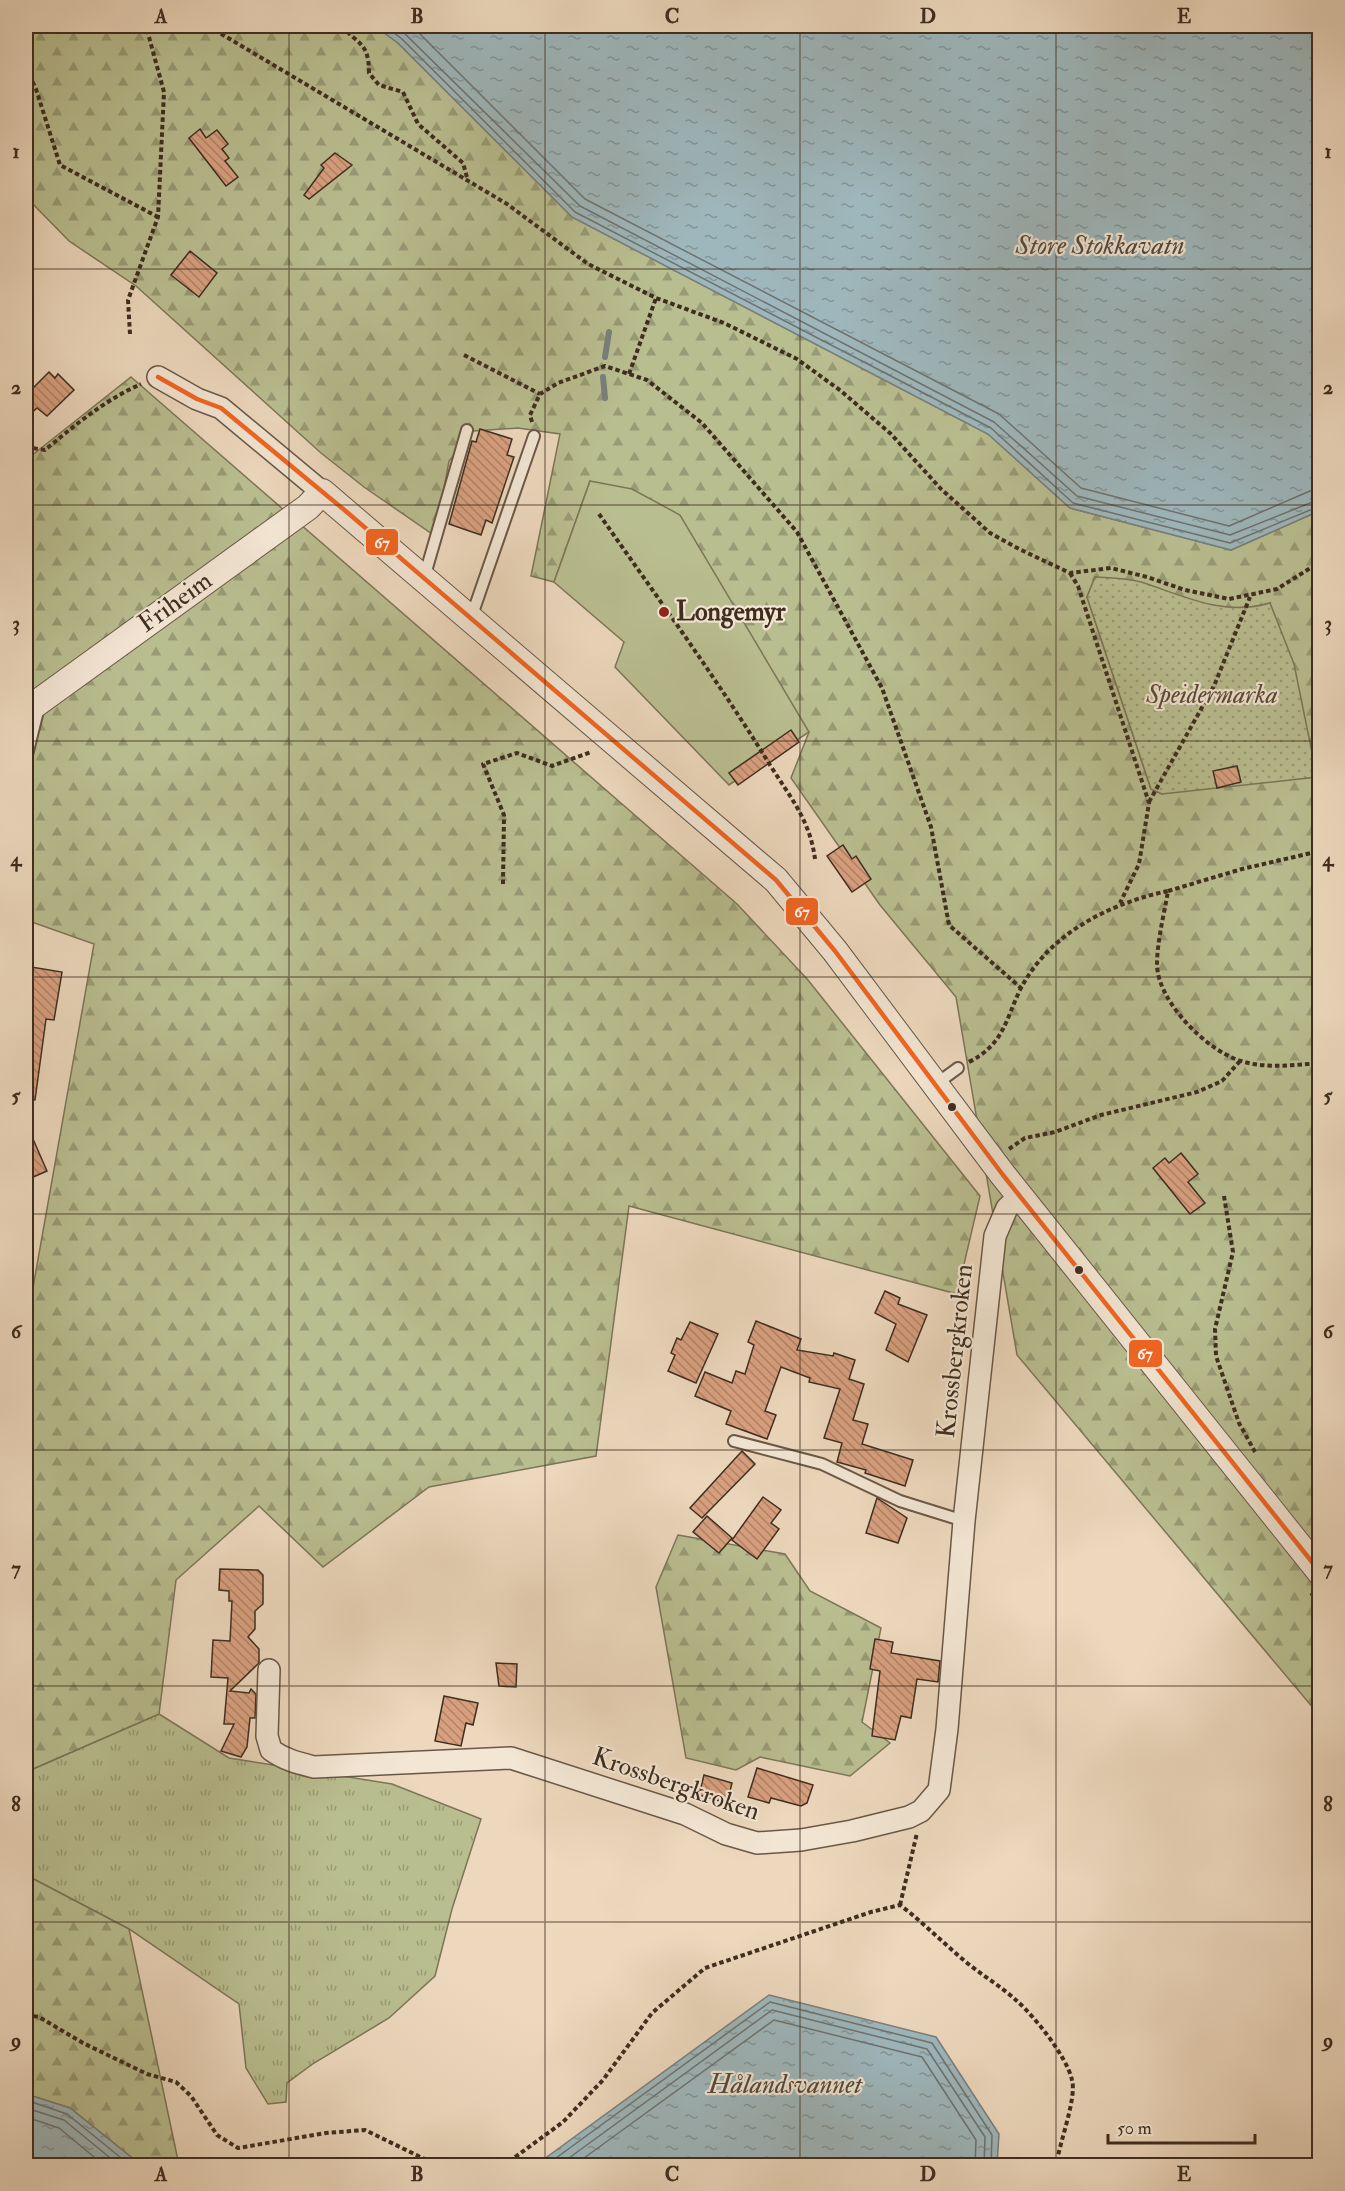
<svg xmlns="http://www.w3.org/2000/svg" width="1345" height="2191" font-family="'IM FELL Double Pica',serif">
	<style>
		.grass { fill: url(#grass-tufts); stroke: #7c7658; stroke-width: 1.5 }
		.forest { fill: url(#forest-firs); stroke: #7c7658; stroke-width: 1.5; fill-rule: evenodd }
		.park { fill: url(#park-dots); stroke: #7c7658; stroke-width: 1.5 }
		.garden { fill: #b9be90; stroke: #7c7658; stroke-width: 1.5 }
		.water { fill: url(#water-ripples); stroke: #78807d; stroke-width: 1.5 }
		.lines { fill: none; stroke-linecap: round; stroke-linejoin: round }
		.shore { stroke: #6e726e; stroke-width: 1.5 }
		.stream { stroke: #78807d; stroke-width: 6 }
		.building { fill: url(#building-back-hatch); stroke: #3e2d1f; stroke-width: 1.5 }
		.service-casing { stroke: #6a5846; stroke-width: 14 }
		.minor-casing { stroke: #6a5846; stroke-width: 24 }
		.tertiary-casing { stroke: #6a5846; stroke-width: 28 }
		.path { stroke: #3e2d1f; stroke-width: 4; stroke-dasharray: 4.5 3; stroke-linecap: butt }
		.service { stroke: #f3e6d4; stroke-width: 10 }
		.minor { stroke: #f3e6d4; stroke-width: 21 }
		.tertiary { stroke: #f3e6d4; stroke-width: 26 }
		.bus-1-casing { stroke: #f3e6d4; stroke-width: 9 }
		.bus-1 { stroke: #f26522; stroke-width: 4.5 }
		.grid { fill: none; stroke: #3e2d1f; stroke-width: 1.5; stroke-opacity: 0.55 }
		.poi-dot { fill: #8f2418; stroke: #f3e6d4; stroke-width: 2 }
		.bus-dot { fill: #3e2d1f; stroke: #f3e6d4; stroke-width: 2 }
		.labels { text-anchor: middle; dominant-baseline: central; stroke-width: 4.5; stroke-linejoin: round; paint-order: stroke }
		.street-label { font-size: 26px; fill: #3e2d1f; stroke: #f3e6d4 }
		.poi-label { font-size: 26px; font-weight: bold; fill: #3e2d1f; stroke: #f3e6d4; text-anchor: start }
		.park-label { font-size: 26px; font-style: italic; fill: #574a36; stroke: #f3e6d4 }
		.water-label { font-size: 27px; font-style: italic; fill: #51493e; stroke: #f3e6d4 }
		.line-badge { stroke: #f3e6d4; stroke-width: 2 }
		.badge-label { font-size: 16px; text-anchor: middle; font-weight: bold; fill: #fff }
		.neatline { fill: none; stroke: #3e2d1f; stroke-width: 2 }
		.grid-label { font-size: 20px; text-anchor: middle; font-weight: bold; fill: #3e2d1f }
	</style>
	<defs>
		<pattern id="grass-tufts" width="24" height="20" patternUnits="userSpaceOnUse" patternTransform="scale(1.5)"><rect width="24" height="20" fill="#b9be90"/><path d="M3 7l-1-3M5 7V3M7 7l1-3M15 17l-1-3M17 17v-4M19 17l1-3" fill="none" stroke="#989b75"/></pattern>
		<pattern id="forest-firs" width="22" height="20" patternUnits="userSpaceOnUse" patternTransform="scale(1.5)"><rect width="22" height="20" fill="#b9be90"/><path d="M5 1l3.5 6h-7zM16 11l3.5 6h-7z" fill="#989b75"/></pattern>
		<pattern id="park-dots" width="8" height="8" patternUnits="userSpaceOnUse" patternTransform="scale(1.5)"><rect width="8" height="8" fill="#b9be90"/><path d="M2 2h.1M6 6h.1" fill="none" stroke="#989b75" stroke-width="1.8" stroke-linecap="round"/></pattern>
		<pattern id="water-ripples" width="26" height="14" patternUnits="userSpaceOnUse" patternTransform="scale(1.5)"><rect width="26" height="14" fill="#9eb7bc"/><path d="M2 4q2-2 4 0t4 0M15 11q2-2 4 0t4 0" fill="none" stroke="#829598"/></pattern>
		<pattern id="building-back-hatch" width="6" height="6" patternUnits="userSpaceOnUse" patternTransform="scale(1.5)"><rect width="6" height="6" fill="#d9a080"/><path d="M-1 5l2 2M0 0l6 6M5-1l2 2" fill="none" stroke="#b18368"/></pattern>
	</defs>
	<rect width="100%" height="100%" fill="#edd8bd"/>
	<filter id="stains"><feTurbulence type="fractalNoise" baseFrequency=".00333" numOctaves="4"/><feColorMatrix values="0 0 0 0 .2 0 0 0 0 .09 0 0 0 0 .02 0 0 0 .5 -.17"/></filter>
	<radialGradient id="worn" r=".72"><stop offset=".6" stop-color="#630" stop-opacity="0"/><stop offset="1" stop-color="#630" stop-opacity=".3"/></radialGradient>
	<!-- grass -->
	<polygon class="grass" points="159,1714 229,1758 392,1784 481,1819 452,1909 435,1976 389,2018 314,2063 287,2083 286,2102 268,2104 246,2068 239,2004 129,1929 26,1875 26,1772"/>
	<!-- forest -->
	<g class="forest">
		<path d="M26 26H375L398 43 572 217 988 434 1070 508 1231 550 1319 511V1715L1017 1355 956 997 880 905 791 778 809 732 590 481 554 582 531 576 560 434 518 428 473 431 449 461 435 536 364 487 321 453 136 286 69 241 26 197ZM1095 577C1147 590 1218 619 1270 603L1162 794 1151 789 1087 597Z"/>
		<polygon points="131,377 737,904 808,980 980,1196 957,1294 629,1206 596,1456 429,1487 323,1567 259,1506 176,1580 159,1714 26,1772 26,1327 94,944 26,920 26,460"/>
		<polygon points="678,1535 785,1554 810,1591 881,1628 862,1722 890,1743 850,1776 760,1757 736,1770 686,1758 656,1587"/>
		<polygon points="26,1875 129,1929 179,2165 141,2165 70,2108 26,2094"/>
	</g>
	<!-- park -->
	<path class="park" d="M1095 577C1110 578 1126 578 1141 582 1185 596 1223 617 1270 603L1294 664 1317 777 1162 794 1151 789 1087 597Z"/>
	<!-- garden -->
	<polygon class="garden" points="590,481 632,489 680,515 809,732 729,785 615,667 624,642 554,582"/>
	<!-- water -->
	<g class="water">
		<polygon points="375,26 1319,26 1319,511 1231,550 1070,508 988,434 572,217 398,43"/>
		<polygon points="769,1995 936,2037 999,2134 997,2165 536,2165"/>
		<polygon points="26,2094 70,2108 141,2165 26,2165"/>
	</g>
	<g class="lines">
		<!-- shore -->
		<g class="shore">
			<polyline points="385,26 402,39 575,212 991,428 1073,503 1230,543 1320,506"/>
			<polyline points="397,26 580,206 994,422 1077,496 1230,535 1320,499"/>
			<polyline points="412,26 585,199 999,414 1081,488 1229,526 1310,491 1320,490"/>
			<polyline points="26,2100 67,2114 131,2166"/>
			<polyline points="26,2108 64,2120 120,2166"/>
			<polyline points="26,2117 59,2128 105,2166"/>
			<polyline points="545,2166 770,2002 932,2043 992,2135 991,2166"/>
			<polyline points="558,2166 772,2010 927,2049 985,2137 984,2166"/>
			<polyline points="573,2166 774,2020 922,2057 976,2140 975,2166"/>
		</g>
		<!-- stream -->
		<g class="stream">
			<polyline points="605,357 609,332"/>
			<polyline points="603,377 605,398"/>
		</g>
	</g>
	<!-- building -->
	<g class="building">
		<polygon points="200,129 206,138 217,130 228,144 222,149 229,158 225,161 238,177 226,186 189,138"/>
		<polygon points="335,153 352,165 309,199 304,195 324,168 321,165"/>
		<polygon points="190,251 217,273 199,297 171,275"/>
		<polygon points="49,372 55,378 58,374 74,390 47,416 37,408 26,418 26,395"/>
		<polygon points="480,429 512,439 507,455 514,457 492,523 486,520 481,535 449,524 472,441 476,442"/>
		<polygon points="791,730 799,742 738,785 729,773"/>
		<polygon points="1237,766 1241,782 1217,788 1213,771"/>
		<polygon points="843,845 852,859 856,856 871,879 852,892 827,856"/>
		<polygon points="31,967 62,972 54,1020 46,1019 35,1100 26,1099 26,999"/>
		<polygon points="26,1123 47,1171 26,1180"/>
		<polygon points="1181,1153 1198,1174 1188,1182 1205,1203 1190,1214 1153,1168 1165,1158 1169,1163"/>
		<polygon points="885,1291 900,1298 898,1304 927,1315 908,1362 886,1350 896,1324 875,1313"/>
		<polygon points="756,1321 801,1339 797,1350 833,1356 834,1353 855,1360 849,1379 864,1384 853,1420 868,1424 862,1444 913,1460 905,1486 865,1473 866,1470 837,1462 842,1443 824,1438 840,1389 809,1382 810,1378 781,1367 765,1411 776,1415 767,1439 726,1424 731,1411 695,1396 705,1372 732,1383 736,1371 745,1374 754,1345 748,1342"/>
		<polygon points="690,1322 718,1334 696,1383 668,1371 675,1355 671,1353 677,1338 681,1340"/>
		<polygon points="742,1451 755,1464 702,1518 690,1508"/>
		<polygon points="763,1497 781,1510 771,1523 779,1529 757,1559 732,1540"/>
		<polygon points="877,1498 907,1518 898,1543 866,1533"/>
		<polygon points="707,1516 732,1538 719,1553 693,1532"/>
		<polygon points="220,1569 258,1570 263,1575 263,1604 255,1611 255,1629 248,1637 259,1649 259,1663 230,1691 249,1693 251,1689 256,1694 255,1718 250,1718 247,1747 241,1757 221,1751 234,1724 224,1724 228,1678 211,1677 213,1640 230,1641 232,1601 229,1601 229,1591 219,1590"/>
		<polygon points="875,1639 893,1642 891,1653 940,1661 938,1682 917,1679 911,1718 901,1716 895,1740 872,1736 880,1671 870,1669"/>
		<polygon points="496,1663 517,1664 516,1687 499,1686"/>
		<polygon points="444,1696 478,1703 473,1725 466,1723 461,1746 435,1741"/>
		<polygon points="757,1768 813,1785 807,1803 801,1806 771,1798 769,1803 748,1797"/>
		<polygon points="704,1775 732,1783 727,1803 699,1795"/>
	</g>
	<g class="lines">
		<!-- service casing -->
		<g class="service-casing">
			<g id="service">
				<polyline points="424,578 467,430"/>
				<polyline points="471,618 534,436"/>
				<polyline points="26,759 39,707"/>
				<polyline points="936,1084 958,1068"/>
				<polyline points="734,1441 822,1464 900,1501 964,1521"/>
			</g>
		</g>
		<!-- minor casing -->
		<g class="minor-casing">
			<g id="minor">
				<polyline points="158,377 197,399 221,408 322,492"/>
				<path d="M269 1670 267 1736 271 1750C285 1760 298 1763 314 1767L511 1758 685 1814 726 1834 757 1843 801 1840 852 1831 909 1817 921 1811 939 1790 947 1729 964 1521 995 1236 1007 1208 1020 1196"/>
			</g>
		</g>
		<!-- tertiary casing -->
		<g class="tertiary-casing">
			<polyline id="tertiary" points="26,711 308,507 322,492 776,880 835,951 1003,1175 1320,1572"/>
		</g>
		<!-- path -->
		<g class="path">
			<polyline points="208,26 507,204 588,264 656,298 724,323 797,359 841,391 891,434 941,489 990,533 1019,549 1070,573 1111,568 1147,577 1185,590 1229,599 1277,589 1320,562"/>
			<path d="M342 26C358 45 369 42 369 73L379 85 403 92 418 124 463 163 468 181"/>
			<polyline points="26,68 36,89 60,165 158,217"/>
			<polyline points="130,334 128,300 158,217 164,92 146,26"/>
			<polyline points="464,355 540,394"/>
			<polyline points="629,374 656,298"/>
			<polyline points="532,422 530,415 540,394 558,383 605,366 647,380 702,423 797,532 882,688 931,827 949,925 1021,988"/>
			<path d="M26 447 45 450C75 425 105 400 141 384"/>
			<path d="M599 514C657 597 717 679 770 765 790 797 810 820 815 859"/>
			<polyline points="1070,573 1078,586 1149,803 1139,864 1120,903"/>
			<polyline points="1149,802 1214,686 1250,597"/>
			<polyline points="503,884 504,815 483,764 517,753 552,766 591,752"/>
			<polyline points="1168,891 1242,869 1320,851"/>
			<path d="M969 1062C1004 1044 1005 1021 1020 990 1048 934 1110 903 1168 891 1164 915 1157 941 1157 965 1158 1002 1207 1051 1241 1061 1266 1069 1294 1065 1320 1063"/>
			<polyline points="1009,1149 1025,1138 1055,1132 1101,1115 1197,1092 1222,1081 1240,1061"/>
			<polyline points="1224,1196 1233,1252 1215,1329 1216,1356 1239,1423 1255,1452"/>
			<polyline points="1311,1593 1320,1603"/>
			<polyline points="900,1905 917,1833"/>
			<polyline points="26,2015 39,2017 83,2043 147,2074 176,2082 191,2096 217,2135 238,2148 326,2133 365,2130 439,2166"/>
			<path d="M503 2166 563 2122 603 2080 652 2013 705 1968 871 1912 900 1905C924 1923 944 1944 966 1962 983 1976 1002 1987 1017 2001 1035 2017 1067 2057 1072 2080 1077 2098 1059 2144 1056 2166"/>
		</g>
		<!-- service -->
		<use href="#service" class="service"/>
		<!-- minor -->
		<use href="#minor" class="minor"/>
		<!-- tertiary -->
		<use href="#tertiary" class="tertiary"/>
		<!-- bus-1 casing -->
		<g class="bus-1-casing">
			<polyline id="bus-1" points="158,377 197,399 221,408 348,513 776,880 835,951 1003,1175 1320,1572"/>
		</g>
		<!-- bus-1 -->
		<use href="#bus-1" class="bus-1"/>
	</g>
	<!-- grid -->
	<path class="grid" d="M289 26V2166M545 26V2166M800 26V2166M1056 26V2166M26 269H1320M26 505H1320M26 741H1320M26 977H1320M26 1214H1320M26 1450H1320M26 1686H1320M26 1922H1320"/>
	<!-- markers -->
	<circle class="poi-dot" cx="664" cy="612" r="6"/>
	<g class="bus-dot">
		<circle cx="952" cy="1107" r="5"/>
		<circle cx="1079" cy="1270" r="5"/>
	</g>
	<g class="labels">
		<!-- street labels -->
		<g class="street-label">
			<text transform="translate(175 602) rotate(-36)">Friheim</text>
			<text transform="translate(955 1351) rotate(-84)">Krossbergkroken</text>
			<text transform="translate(676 1784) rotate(19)">Krossbergkroken</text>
		</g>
		<!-- poi labels -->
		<g class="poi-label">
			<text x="676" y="612">Longemyr</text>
		</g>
		<!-- park labels -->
		<g class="park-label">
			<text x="1212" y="695">Speidermarka</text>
		</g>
		<!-- water labels -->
		<g class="water-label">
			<text x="1100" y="245">Store Stokkavatn</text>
			<text x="785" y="2084">Hålandsvannet</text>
		</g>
	</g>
	<g class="line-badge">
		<rect x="365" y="528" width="34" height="28" rx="6" fill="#f26522"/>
		<rect x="785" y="897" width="34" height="29" rx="6" fill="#f26522"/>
		<rect x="1128" y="1339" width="35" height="29" rx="6" fill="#f26522"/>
	</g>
	<g class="badge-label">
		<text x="382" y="548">67</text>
		<text x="802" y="917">67</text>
		<text x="1145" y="1359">67</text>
	</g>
	<!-- margin -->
	<rect width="1345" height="2191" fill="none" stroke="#edd8bd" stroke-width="66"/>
	<!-- scale -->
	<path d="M1108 2134v9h147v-9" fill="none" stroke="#3e2d1f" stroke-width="3"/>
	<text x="1117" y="2134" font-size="18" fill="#3e2d1f" stroke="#f3e6d4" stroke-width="4.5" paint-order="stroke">50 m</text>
	<rect x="33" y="33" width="1279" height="2125" class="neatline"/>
	<g class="grid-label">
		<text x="161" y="23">A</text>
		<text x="417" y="23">B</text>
		<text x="672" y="23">C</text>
		<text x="928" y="23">D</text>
		<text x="1184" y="23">E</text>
		<text x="16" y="158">1</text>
		<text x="1328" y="158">1</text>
		<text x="16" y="394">2</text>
		<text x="1328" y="394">2</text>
		<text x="16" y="630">3</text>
		<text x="1328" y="630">3</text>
		<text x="16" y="866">4</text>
		<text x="1328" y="866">4</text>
		<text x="16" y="1102">5</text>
		<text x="1328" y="1102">5</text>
		<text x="16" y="1338">6</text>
		<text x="1328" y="1338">6</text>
		<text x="16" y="1575">7</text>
		<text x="1328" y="1575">7</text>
		<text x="16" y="1811">8</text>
		<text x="1328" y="1811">8</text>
		<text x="16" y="2047">9</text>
		<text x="1328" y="2047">9</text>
		<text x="161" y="2181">A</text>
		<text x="417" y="2181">B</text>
		<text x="672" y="2181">C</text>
		<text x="928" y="2181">D</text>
		<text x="1184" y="2181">E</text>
	</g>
	<rect width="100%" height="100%" filter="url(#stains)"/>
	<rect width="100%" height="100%" fill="url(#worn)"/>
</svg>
